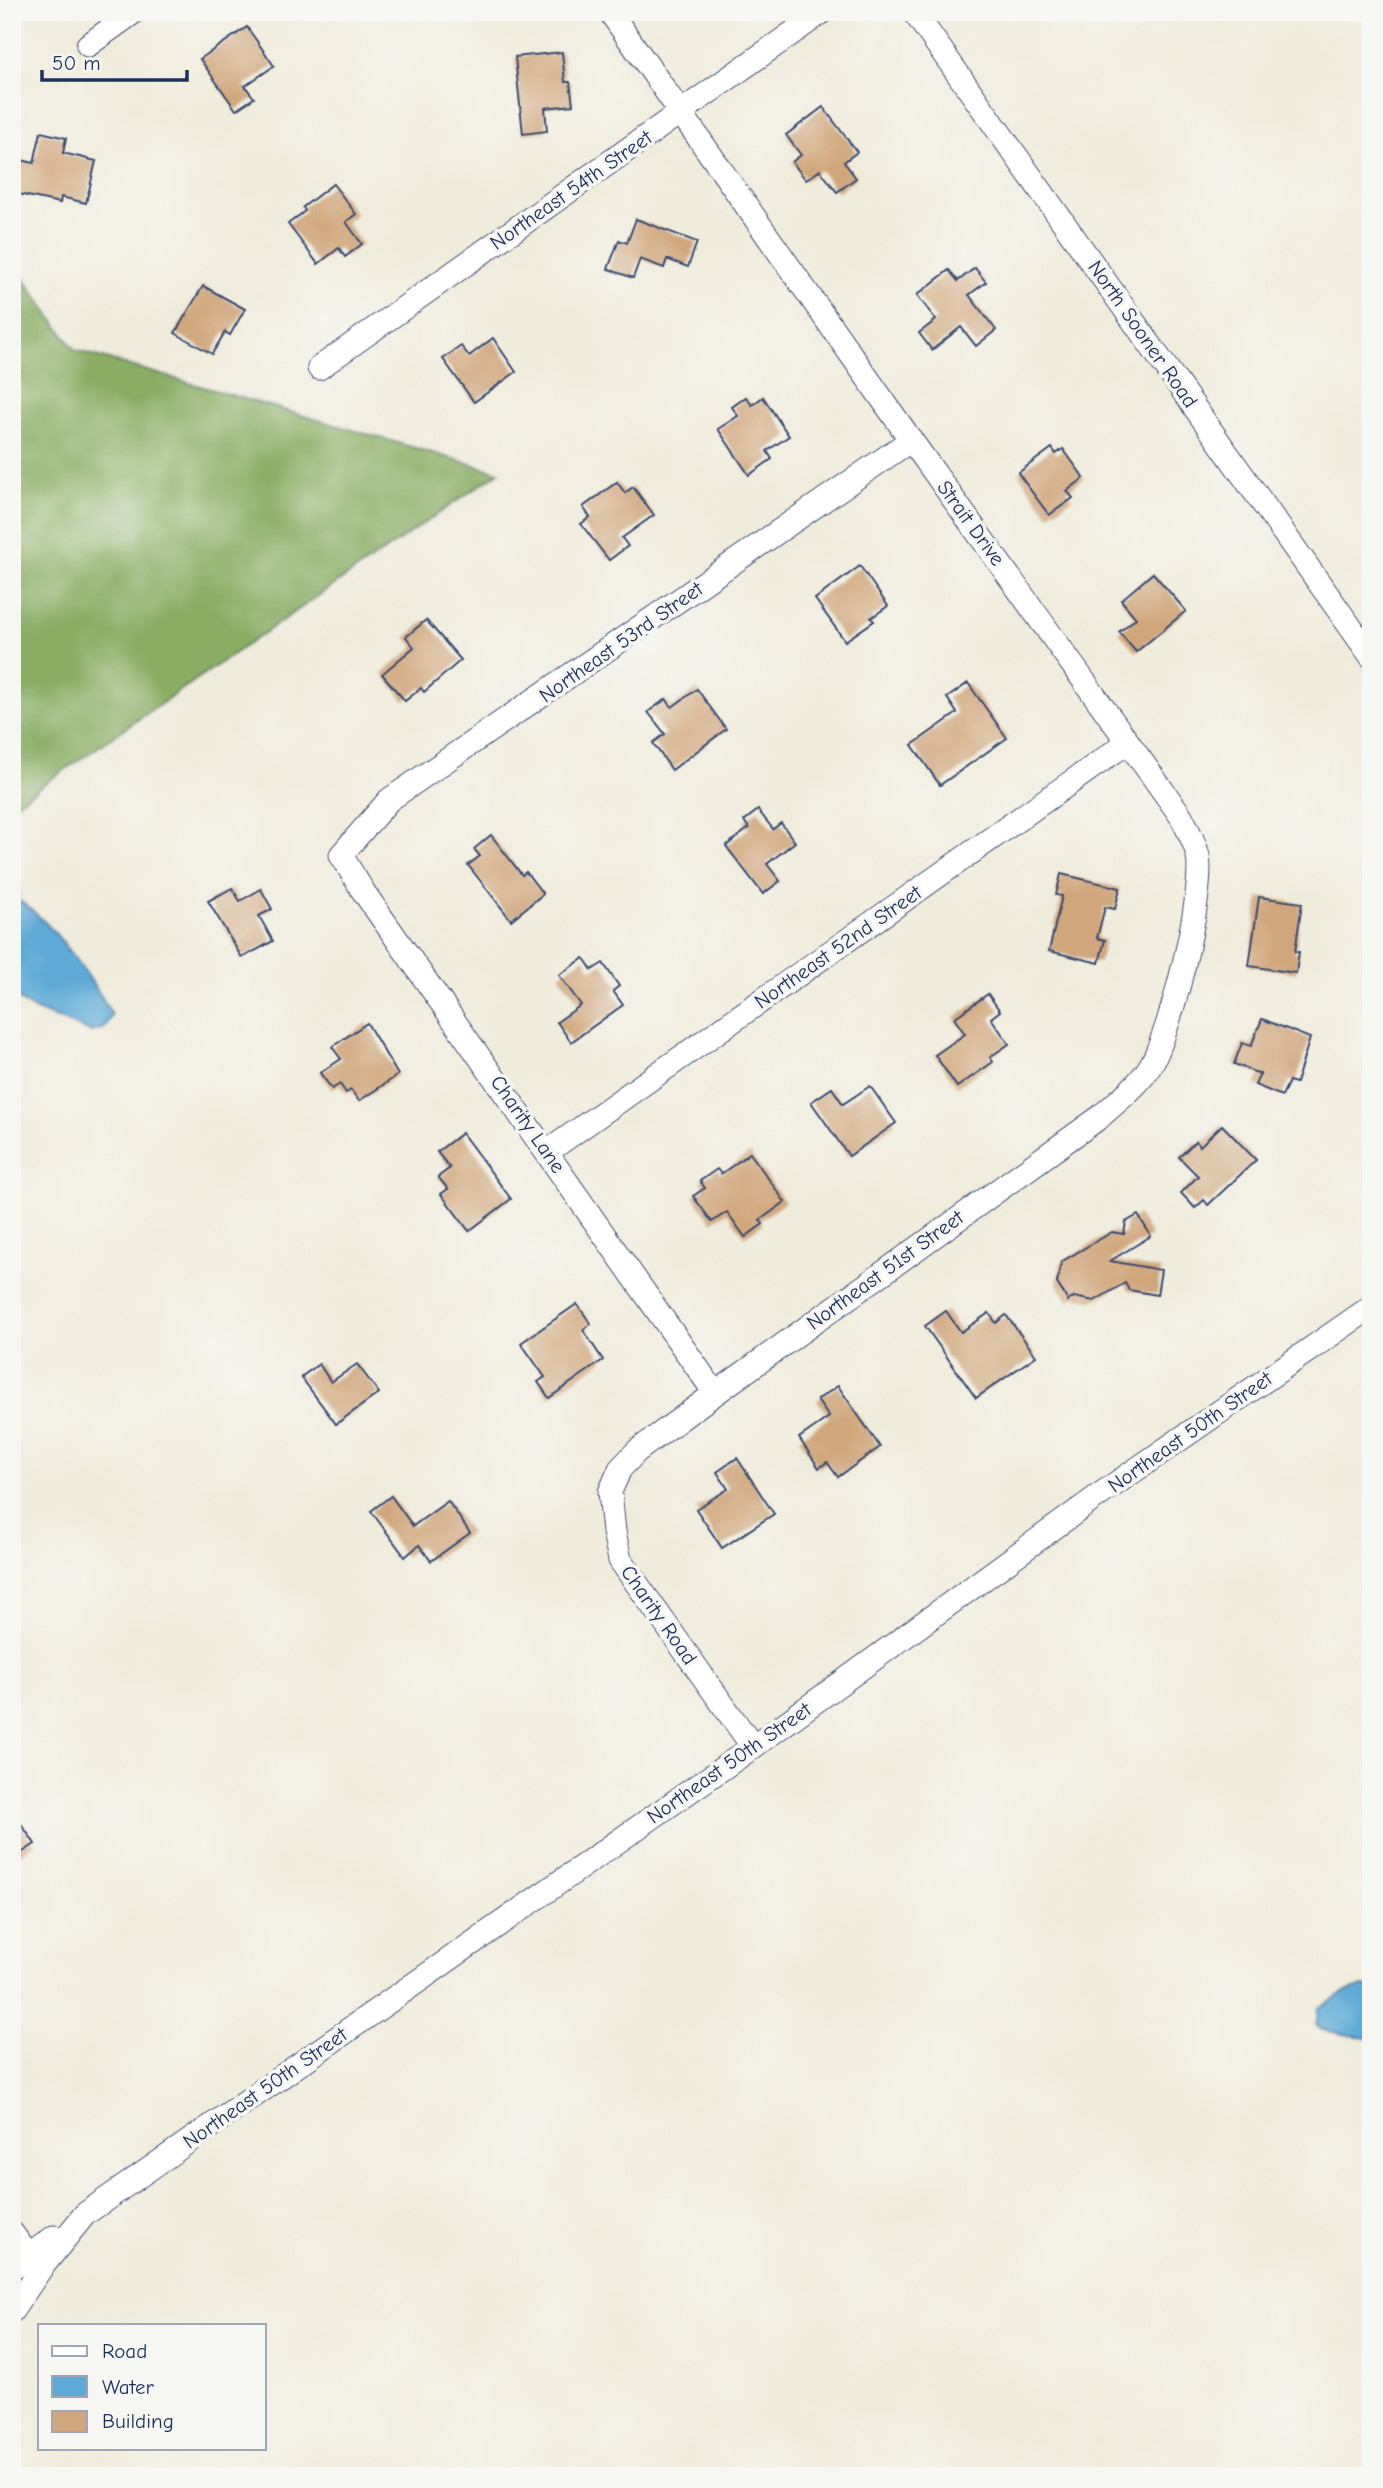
<svg xmlns="http://www.w3.org/2000/svg" width="1383" height="2488" font-family="'Comic Neue',sans-serif">
	<style>
		.forest { fill: #88ad63; stroke: #526e60; stroke-width: 2 }
		.water { fill: #5daad6; stroke: #3c6c9a; stroke-width: 2 }
		.lines { fill: none; stroke-linecap: round; stroke-linejoin: round }
		.stream { stroke: #5daad6; stroke-width: 6 }
		.building { fill: #d0a77d }
		.minor-casing { stroke: #3b4b71; stroke-width: 25 }
		.minor { stroke: #fff; stroke-width: 23 }
		.labels { text-anchor: middle; dominant-baseline: central; stroke-width: 7; stroke-linejoin: round; paint-order: stroke }
		.street-label { font-size: 21px; fill: #1b2f5e; stroke: #f6f6f2 }
	</style>
	<rect width="100%" height="100%" fill="#f6f6f2"/>
	<filter id="ink" filterUnits="userSpaceOnUse"><feTurbulence type="fractalNoise" baseFrequency=".0143" numOctaves="2"/><feDisplacementMap in="SourceGraphic" scale="14" xChannelSelector="R" yChannelSelector="G"/><feConvolveMatrix kernelMatrix="1 2 1 2 8 2 1 2 1" color-interpolation-filters="sRGB"/></filter>
	<filter id="wash" filterUnits="userSpaceOnUse"><feTurbulence type="fractalNoise" baseFrequency=".00686" numOctaves="4" result="noise"/><feDisplacementMap in="SourceGraphic" scale="28" xChannelSelector="R" yChannelSelector="G"/><feGaussianBlur stdDeviation="1.57" result="paint"/><feColorMatrix in="noise" values="0 0 0 0 0 0 0 0 0 0 0 0 0 0 0 0 0 1.4 0 .05"/><feComposite in="paint" operator="in"/></filter>
	<g filter="url(#wash)">
		<rect width="100%" height="100%" fill="#f0ecdb"/>
		<!-- forest -->
		<polygon class="forest" points="12,262 75,350 499,472 12,806"/>
		<!-- water -->
		<g class="water">
			<path d="M17 899C54 923 90 976 112 1015L105 1028 91 1032 31 1008 12 995V902Z"/>
			<polygon points="1363,1986 1371,1987 1371,2039 1322,2030 1316,2025 1319,2008 1343,1993"/>
		</g>
		<g class="lines">
			<!-- stream -->
			<polyline class="stream" points="12,820 17,899"/>
		</g>
		<g id="blocks">
			<!-- building -->
			<g class="building">
				<polygon points="247,27 274,66 245,86 254,98 236,110 200,59"/>
				<polygon points="562,52 565,82 570,82 573,105 545,108 547,131 523,134 515,57"/>
				<polygon points="823,107 857,152 844,162 856,178 837,192 820,170 806,180 792,162 801,155 786,135"/>
				<polygon points="41,132 66,138 63,153 96,161 86,203 61,197 60,203 14,193 21,160 34,163"/>
				<polygon points="333,184 356,214 346,222 362,244 345,257 339,248 318,264 288,224 305,211 303,207"/>
				<polygon points="636,219 697,242 688,267 667,259 664,268 640,259 633,278 608,269 619,240 627,243"/>
				<polygon points="975,268 986,282 969,295 996,330 976,346 961,327 932,350 919,333 936,320 917,295 949,270 958,281"/>
				<polygon points="203,286 245,309 230,335 225,332 212,354 175,333"/>
				<polygon points="493,338 516,372 474,402 443,359 461,346 469,356"/>
				<polygon points="746,397 752,405 763,397 789,436 767,451 772,459 749,475 718,429 738,416 732,407"/>
				<polygon points="1052,448 1056,454 1063,449 1084,478 1067,491 1073,498 1049,515 1018,473"/>
				<polygon points="617,482 625,493 633,487 654,515 622,538 628,546 609,560 581,524 590,517 583,507"/>
				<polygon points="860,566 888,606 871,618 874,621 845,641 815,599"/>
				<polygon points="1153,573 1186,611 1136,652 1119,632 1136,618 1121,600"/>
				<polygon points="426,620 461,660 424,692 421,688 405,701 382,674 414,647 406,637"/>
				<polygon points="968,683 1007,738 940,785 912,745 957,713 947,698"/>
				<polygon points="697,689 726,729 672,770 653,743 665,734 648,712 666,699 672,707"/>
				<polygon points="758,810 773,829 781,823 795,842 767,864 780,881 763,894 726,846 749,828 744,821"/>
				<polygon points="491,835 522,875 526,872 543,894 511,920 468,865 480,856 474,849"/>
				<polygon points="1061,874 1120,888 1115,909 1105,907 1097,938 1105,940 1099,963 1049,951 1062,896 1056,895"/>
				<polygon points="232,888 240,901 261,889 272,909 259,916 273,941 242,958 208,901"/>
				<polygon points="1259,897 1302,903 1295,952 1299,952 1296,973 1249,966"/>
				<polygon points="584,958 592,970 603,963 619,986 613,991 623,1005 571,1042 557,1022 581,1005 559,975"/>
				<polygon points="988,994 1000,1011 991,1018 1009,1044 990,1057 993,1062 957,1087 935,1055 965,1034 954,1018"/>
				<polygon points="1262,1019 1310,1038 1296,1083 1289,1081 1282,1096 1255,1085 1260,1074 1234,1064 1242,1043 1251,1046"/>
				<polygon points="367,1023 398,1075 359,1101 351,1090 346,1093 340,1084 332,1089 320,1073 341,1059 332,1047"/>
				<polygon points="870,1086 896,1123 849,1156 811,1102 832,1088 843,1104"/>
				<polygon points="1222,1125 1256,1160 1208,1205 1204,1200 1195,1208 1181,1193 1198,1176 1179,1157 1196,1141 1200,1146"/>
				<polygon points="462,1133 511,1199 469,1231 441,1194 448,1189 438,1177 450,1168 437,1152"/>
				<polygon points="750,1153 785,1202 760,1220 763,1224 745,1237 727,1212 712,1222 693,1196 705,1188 700,1181 717,1169 721,1174"/>
				<polygon points="1138,1215 1151,1236 1110,1261 1161,1270 1157,1295 1129,1290 1125,1283 1094,1301 1074,1297 1068,1301 1057,1283 1061,1262 1112,1232 1124,1234 1126,1222"/>
				<polygon points="577,1304 591,1324 583,1330 603,1360 549,1398 538,1382 545,1377 521,1343"/>
				<polygon points="946,1311 961,1332 989,1313 996,1323 1006,1315 1036,1356 976,1398 925,1326"/>
				<polygon points="319,1364 331,1382 357,1364 379,1393 336,1424 301,1377"/>
				<polygon points="838,1386 880,1447 838,1477 827,1462 819,1468 799,1438 829,1417 817,1400"/>
				<polygon points="737,1458 774,1514 722,1548 696,1509 728,1489 717,1472"/>
				<polygon points="391,1496 413,1526 448,1501 470,1533 431,1561 419,1545 405,1557 371,1511"/>
				<polygon points="12,1811 35,1844 12,1859"/>
			</g>
		</g>
	</g>
	<g filter="url(#ink)">
		<use href="#blocks" fill-opacity="0" stroke="#3b4b71" stroke-width="2"/>
		<g class="lines">
			<!-- minor casing -->
			<g class="minor-casing">
				<g id="minor">
					<path d="M610 12 911 440 1181 816C1187 828 1195 842 1198 856 1205 893 1170 1036 1149 1068 1137 1087 1116 1102 1100 1117L702 1403 637 1451 620 1469 610 1492 614 1532 620 1560 753 1747"/>
					<polyline points="914,12 1371,656"/>
					<polyline points="88,45 134,12"/>
					<polyline points="319,368 822,12"/>
					<polyline points="547,1152 1128,742"/>
					<polyline points="715,1393 363,891 341,855 389,800 911,440"/>
					<polyline points="12,2233 29,2256"/>
					<polyline points="12,2268 54,2237"/>
					<polyline points="12,2311 42,2267 85,2214 753,1747 1095,1498 1371,1307"/>
				</g>
			</g>
			<!-- minor -->
			<use href="#minor" class="minor"/>
		</g>
	</g>
	<g class="labels">
		<!-- street labels -->
		<g class="street-label">
			<text transform="translate(571 190) rotate(-35)">Northeast 54th Street</text>
			<text transform="translate(1143 334) rotate(55)">North Sooner Road</text>
			<text transform="translate(971 523) rotate(54)">Strait Drive</text>
			<text transform="translate(621 642) rotate(-35)">Northeast 53rd Street</text>
			<text transform="translate(838 947) rotate(-35)">Northeast 52nd Street</text>
			<text transform="translate(528 1124) rotate(55)">Charity Lane</text>
			<text transform="translate(885 1270) rotate(-36)">Northeast 51st Street</text>
			<text transform="translate(1190 1432) rotate(-35)">Northeast 50th Street</text>
			<text transform="translate(659 1615) rotate(55)">Charity Road</text>
			<text transform="translate(729 1763) rotate(-35)">Northeast 50th Street</text>
			<text transform="translate(265 2088) rotate(-35)">Northeast 50th Street</text>
		</g>
	</g>
	<!-- margin -->
	<rect width="1383" height="2488" fill="none" stroke="#f6f6f2" stroke-width="42"/>
	<!-- legend -->
	<rect x="38" y="2324" width="228" height="126" fill="#f6f6f2" stroke="#9ea6b7" stroke-width="2"/>
	<rect x="52" y="2346" width="35" height="10" fill="#ffffff" stroke="#9ea6b7" stroke-width="2"/>
	<text x="102" y="2358" font-size="21" fill="#1b2f5e">Road</text>
	<rect x="52" y="2376" width="35" height="21" fill="#5daad6" stroke="#9ea6b7" stroke-width="2"/>
	<text x="102" y="2394" font-size="21" fill="#1b2f5e">Water</text>
	<rect x="52" y="2411" width="35" height="21" fill="#d0a77d" stroke="#9ea6b7" stroke-width="2"/>
	<text x="102" y="2428" font-size="21" fill="#1b2f5e">Building</text>
	<!-- scale -->
	<path d="M42 70v10h145v-10" fill="none" stroke="#1b2f5e" stroke-width="3.5"/>
	<text x="52" y="70" font-size="21" fill="#1b2f5e" stroke="#f6f6f2" stroke-width="5" paint-order="stroke">50 m</text>
</svg>
